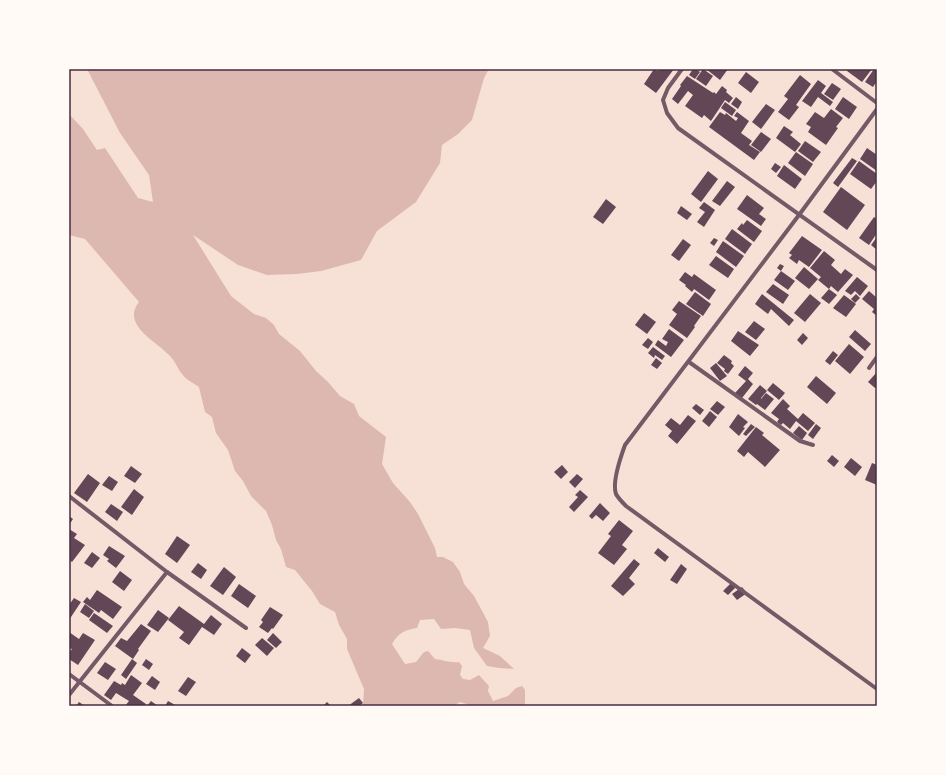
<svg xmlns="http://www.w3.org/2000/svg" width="946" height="775" font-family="'Sofia Sans Condensed',sans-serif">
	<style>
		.water { fill: #dcb8b0 }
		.building { fill: #644757 }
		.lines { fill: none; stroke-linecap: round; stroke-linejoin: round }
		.minor { stroke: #755966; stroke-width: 4 }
		.neatline { fill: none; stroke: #4a2c40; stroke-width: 1.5 }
	</style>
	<rect width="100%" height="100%" fill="#f7e1d7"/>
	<!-- water -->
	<path class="water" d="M87 69H489L484 78 472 120 458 134 442 145 440 163 416 202 377 231 361 260 321 271 297 274 267 275 238 265 193 235 231 296 254 314 266 318 274 325 279 334 300 351 316 371 328 382 340 396 354 404 359 416 386 437 382 464 393 483 410 502 418 514 435 548 437 557H443L453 562 460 572 464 584 474 596 488 622 490 636 483 648 500 656 514 669 499 668 487 666 474 648 470 630 455 628 441 629 434 619 420 620 417 628C405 630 399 632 392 644L405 664 416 662 424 652 428 651 435 659C444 660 450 663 459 662L462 666 460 675 463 679 470 680 479 675 489 686 488 691 493 701 508 696 516 688 522 686 525 690V704L523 706H473L460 702 453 706H363L364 689 347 649V639L339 625 335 612 320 604 312 591 295 570 286 567 281 549 276 540 272 525 266 511 251 496 243 481 235 471 228 450 216 433 212 417 205 412 199 387C194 383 186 380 182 374 178 369 175 361 170 356 156 341 121 325 139 302L85 239 69 235V114L83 129 97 150 105 148 138 198 153 202 149 175 120 133Z"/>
	<!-- building -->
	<g class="building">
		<polygon points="654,69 658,71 660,69 674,69 656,93 644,84"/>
		<polygon points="693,69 696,69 700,72 695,79 689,75"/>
		<polygon points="703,69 713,76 706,86 696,79"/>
		<polygon points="706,69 728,69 720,80"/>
		<polygon points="848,69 872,69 862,82 847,71"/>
		<polygon points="874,69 877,69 877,81 873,87 865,82"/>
		<polygon points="746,72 759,82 751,93 738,83"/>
		<polygon points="800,75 811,84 796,105 799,107 789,120 778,112 788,99 784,96"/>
		<polygon points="687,76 713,93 714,92 716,94 722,86 727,90 726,92 733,98 729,103 725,100 711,121 704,115 702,118 685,106 693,95 688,91 678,104 672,99 681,86 680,85"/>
		<polygon points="818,80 826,86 821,93 833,102 830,106 818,97 811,107 802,101"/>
		<polygon points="832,83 841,89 833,100 824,94"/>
		<polygon points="736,97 742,102 738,109 731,104"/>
		<polygon points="843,97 857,107 849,119 835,109"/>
		<polygon points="725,102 736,110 732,116 721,108"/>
		<polygon points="766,104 775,110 761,129 752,122"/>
		<polygon points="831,109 843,118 836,127 838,128 826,145 808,132 811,127 806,124 815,112 824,118"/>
		<polygon points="720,112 725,115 726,113 736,121 738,118 734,116 737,112 749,121 741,133 752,141 749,145 760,152 754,160 709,127"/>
		<polygon points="784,126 793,132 790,135 801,144 795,152 776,138"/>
		<polygon points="761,132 771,139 761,152 751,145"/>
		<polygon points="805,141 821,152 813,162 798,151"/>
		<polygon points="867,148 877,155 877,171 860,159"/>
		<polygon points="796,152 813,164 805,176 788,163"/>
		<polygon points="852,158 857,161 838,187 833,183"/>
		<polygon points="859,161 877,174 877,181 871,189 850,174"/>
		<polygon points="775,163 781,167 776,173 771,169"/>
		<polygon points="784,165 802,179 795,189 777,176"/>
		<polygon points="708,171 718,179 701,202 691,194"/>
		<polygon points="727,181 735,187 720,206 712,201"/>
		<polygon points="841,187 865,205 847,230 823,212"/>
		<polygon points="747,195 764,208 759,214 766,219 761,226 737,209"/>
		<polygon points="606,199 616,207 603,224 593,217"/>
		<polygon points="704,202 715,210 704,227 697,222 705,212 699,208"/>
		<polygon points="681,206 692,214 687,220 677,213"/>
		<polygon points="874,217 877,219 877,233 869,245 859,238"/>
		<polygon points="747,220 762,231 754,242 737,229 742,223 743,225"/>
		<polygon points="732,229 752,244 745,254 725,239"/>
		<polygon points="802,236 822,250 809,267 799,260 797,264 789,258 792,255 789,253"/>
		<polygon points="877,237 877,250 871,245"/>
		<polygon points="714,238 718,240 714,246 710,243"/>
		<polygon points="683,239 691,245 679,261 671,255"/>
		<polygon points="723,241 744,256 736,267 716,252"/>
		<polygon points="824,251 835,260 831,265 841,274 845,269 853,275 838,292 831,286 829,289 818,280 821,277 810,268"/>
		<polygon points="716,256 734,269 728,278 709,265"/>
		<polygon points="780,264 784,266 781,271 777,268"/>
		<polygon points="804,267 818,279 809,289 795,278"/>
		<polygon points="781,271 795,281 788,290 774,280"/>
		<polygon points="685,272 692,277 694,274 716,290 709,300 694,289 692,292 685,286 686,285 679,280"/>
		<polygon points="857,277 868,286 860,296 855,291 851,295 845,291"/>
		<polygon points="773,284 789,295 783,304 766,292"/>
		<polygon points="829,289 837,295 829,304 821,298"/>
		<polygon points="869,291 877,298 877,316 872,312 874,309 862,299"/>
		<polygon points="695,292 711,304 703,316 686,304"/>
		<polygon points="762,294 794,320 789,326 771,309 768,314 755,304"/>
		<polygon points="810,294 821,303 805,322 794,313"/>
		<polygon points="856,294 860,298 855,303 851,299"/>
		<polygon points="844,295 856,304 846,317 833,308"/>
		<polygon points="679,301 701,316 694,326 695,327 687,338 669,325 677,314 672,310"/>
		<polygon points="644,313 656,322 647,334 635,325"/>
		<polygon points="754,321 765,329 756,340 745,332"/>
		<polygon points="669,329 684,340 671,357 655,345 658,340 666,346 668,342 662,339"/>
		<polygon points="855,330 871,344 865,351 849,337"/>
		<polygon points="738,331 759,345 750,356 731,341"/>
		<polygon points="803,333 808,338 802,345 797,340"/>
		<polygon points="648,338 653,342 648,349 642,345"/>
		<polygon points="849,344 864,357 850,374 835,361"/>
		<polygon points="653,347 665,356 662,360 655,355 654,358 648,353"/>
		<polygon points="833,351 838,355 830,365 825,361"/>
		<polygon points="724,355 732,361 731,363 734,366 728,374 724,371 725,369 717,363"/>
		<polygon points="656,358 662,363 657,369 651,365"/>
		<polygon points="716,363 727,376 720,381 710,368"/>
		<polygon points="745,366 753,373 748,379 753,384 742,398 735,393 746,381 738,375"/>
		<polygon points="877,372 877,386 875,388 868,382"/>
		<polygon points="816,376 836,393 827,404 807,387"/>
		<polygon points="773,383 785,393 779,400 767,390"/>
		<polygon points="760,385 767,391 761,398 761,399 766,393 774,399 765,410 757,404 756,405 748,399"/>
		<polygon points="783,399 790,406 787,409 798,419 803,413 815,423 808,431 796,421 790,429 783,423 781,425 777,422 779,419 771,413"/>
		<polygon points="717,401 725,407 718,415 710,409"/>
		<polygon points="696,404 704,410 700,415 692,408"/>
		<polygon points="710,411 717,417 709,427 702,421"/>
		<polygon points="738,414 748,422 743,427 745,428 739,436 729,427"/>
		<polygon points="688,415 696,421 677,444 668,436 672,431 665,425 671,418 680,425"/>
		<polygon points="751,424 755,427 746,436 743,434"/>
		<polygon points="816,424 821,428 813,439 808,435"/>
		<polygon points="799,426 807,433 802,440 793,433"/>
		<polygon points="756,427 764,433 762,435 780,450 765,467 748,452 744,457 737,451"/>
		<polygon points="832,455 839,461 834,467 827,461"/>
		<polygon points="851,458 862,467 855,476 844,467"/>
		<polygon points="872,463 877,465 877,485 865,480"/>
		<polygon points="562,465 568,472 561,479 554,472"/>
		<polygon points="131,466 142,474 135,483 124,476"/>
		<polygon points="88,474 100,483 87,502 74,493"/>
		<polygon points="577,474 583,479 575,488 569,482"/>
		<polygon points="109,476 118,482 112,491 102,485"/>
		<polygon points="134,489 144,497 132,515 121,507"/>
		<polygon points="580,490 588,497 574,512 569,507 578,497 575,495"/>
		<polygon points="600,503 610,513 603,521 596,515 592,519 589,516"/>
		<polygon points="111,504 123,512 117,521 105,512"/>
		<polygon points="69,516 73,519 69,525"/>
		<polygon points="619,520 633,531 622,545 627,549 614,565 598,553 611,536 608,534"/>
		<polygon points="69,529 77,534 74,538 85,545 72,562 69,560"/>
		<polygon points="177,536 190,545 177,563 165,554"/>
		<polygon points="109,546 125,556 116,568 107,561 109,559 103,555"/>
		<polygon points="658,548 669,557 665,562 654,553"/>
		<polygon points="92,552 100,558 92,568 84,563"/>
		<polygon points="634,559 640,564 629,578 635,584 623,596 611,586"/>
		<polygon points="198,563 207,570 201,579 191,572"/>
		<polygon points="681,564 687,569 677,584 670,580"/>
		<polygon points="224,567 236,577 223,595 210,586"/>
		<polygon points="120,571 132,580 124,591 112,582"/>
		<polygon points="731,583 736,587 728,595 723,591"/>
		<polygon points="239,584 256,596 248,608 231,596"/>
		<polygon points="742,587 747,593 737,600 732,594"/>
		<polygon points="97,590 122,607 113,619 101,610 99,613 83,602 87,597 90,600"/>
		<polygon points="74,598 81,602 69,620 69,605"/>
		<polygon points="85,604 94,611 89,618 80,612"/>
		<polygon points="179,606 204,624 211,615 222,624 214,635 202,627 189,645 179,638 184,632 168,620"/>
		<polygon points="270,607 283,615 273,629 272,628 268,633 259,627 263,622 261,620"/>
		<polygon points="158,610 169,618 158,632 147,625"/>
		<polygon points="94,613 113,626 107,633 89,620"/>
		<polygon points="141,624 151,631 138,649 139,650 133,659 115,646 121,638 127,641"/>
		<polygon points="69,632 79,639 83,633 95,640 78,665 69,659 69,653 72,649 69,648"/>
		<polygon points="273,633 282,642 276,648 267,640"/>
		<polygon points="262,638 274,648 267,656 255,645"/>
		<polygon points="242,648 251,655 245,663 236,656"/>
		<polygon points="132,659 137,663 126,679 121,675"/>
		<polygon points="146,659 153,664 149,670 142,665"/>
		<polygon points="105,662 116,669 108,680 97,673"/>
		<polygon points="131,675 142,683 133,695 146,704 144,706 125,706 129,701 116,693 111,700 104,695 114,681 121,685 122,683 125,685"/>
		<polygon points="152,676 160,682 155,690 146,684"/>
		<polygon points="188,677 196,682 186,696 178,691"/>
		<polygon points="359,698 363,703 359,706 348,706"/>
		<polygon points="151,701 158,706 147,706"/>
		<polygon points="168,701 177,706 165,706"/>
		<polygon points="79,702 85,706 76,706"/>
		<polygon points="327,702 331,706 323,706"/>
	</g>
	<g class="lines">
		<!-- minor -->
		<g class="minor">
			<polyline points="682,69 668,88 663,100 667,113 678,128 877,270"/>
			<polyline points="832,69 877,103"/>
			<path d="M877 109 799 215 625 445C621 456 612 483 616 494 618 498 623 503 626 506L877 689"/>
			<polyline points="689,362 800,441 813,445"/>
			<polyline points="869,368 877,357"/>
			<polyline points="69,496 167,572 246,628"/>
			<polyline points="69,674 112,706"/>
			<polyline points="69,695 167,572"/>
		</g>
	</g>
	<!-- border -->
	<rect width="946" height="775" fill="none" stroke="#fffaf5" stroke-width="140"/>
	<rect x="70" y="70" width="806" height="635" class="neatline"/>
</svg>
